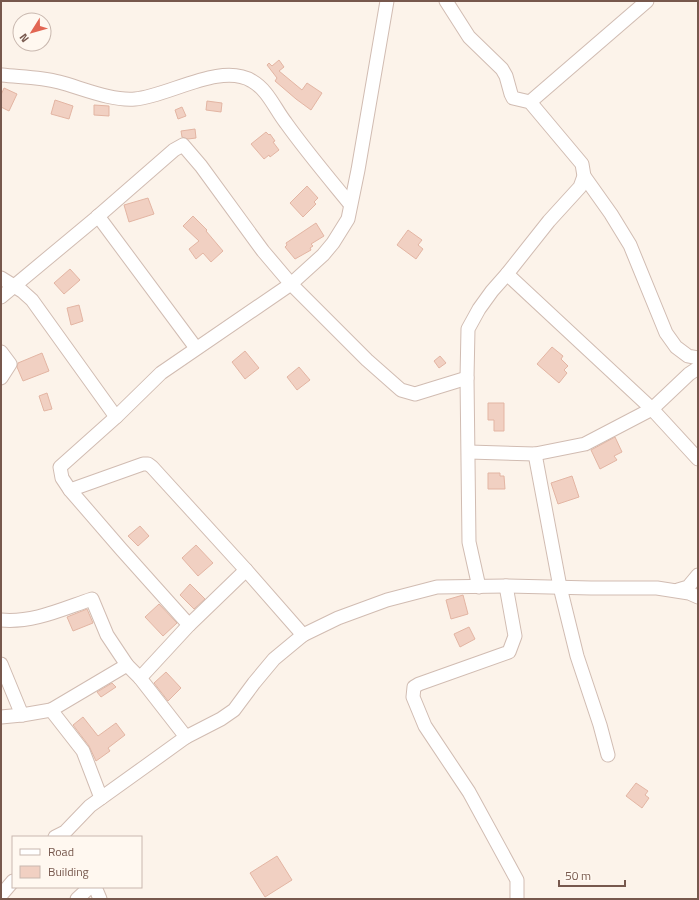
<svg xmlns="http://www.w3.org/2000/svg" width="699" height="900" font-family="'Titillium Web',sans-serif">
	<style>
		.building { fill: #f1d0c2; stroke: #e3b5a3 }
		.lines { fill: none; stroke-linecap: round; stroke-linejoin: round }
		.minor-casing { stroke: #d1bcb2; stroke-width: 15 }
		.minor { stroke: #fff; stroke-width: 13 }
	</style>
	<rect width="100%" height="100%" fill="#fcf3ea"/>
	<!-- building -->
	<g class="building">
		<polygon points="279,60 284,67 279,71 302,90 307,83 322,93 311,110 296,99 275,81 277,78 267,65 269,63 272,66"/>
		<polygon points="4,88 17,94 9,111 1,107 1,95"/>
		<polygon points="55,100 73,106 69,119 51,114"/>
		<polygon points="207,101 222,103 221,112 206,110"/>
		<polygon points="94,105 109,106 109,116 94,115"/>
		<polygon points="182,107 186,116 178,119 175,110"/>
		<polygon points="195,129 196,138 188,139 182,137 181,131"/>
		<polygon points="266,132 269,135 270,134 275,141 273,142 279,150 270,157 269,155 264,159 251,144"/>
		<polygon points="307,186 318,198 314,202 316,204 303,217 290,203"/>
		<polygon points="148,198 154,214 129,222 124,205"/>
		<polygon points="193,216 207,230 206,231 223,251 211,262 203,253 196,259 189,249 199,241 183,226"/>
		<polygon points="316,223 324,236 311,244 313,246 310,248 311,250 295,259 285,247 287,245 286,243"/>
		<polygon points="408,230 422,240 418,245 423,249 416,259 397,245"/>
		<polygon points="70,269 80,280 64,294 54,283"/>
		<polygon points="79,305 83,321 71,325 67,308"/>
		<polygon points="552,347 563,356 561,359 568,366 564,370 567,373 559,383 537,364"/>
		<polygon points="245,351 259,368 245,379 232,362"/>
		<polygon points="42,353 49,371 23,381 17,367 18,363"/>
		<polygon points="440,356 446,363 439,368 434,361"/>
		<polygon points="299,367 310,380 297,390 287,377"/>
		<polygon points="47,393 52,409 44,411 39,396"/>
		<polygon points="488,403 504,403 504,431 494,431 494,420 488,420"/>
		<polygon points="615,437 622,452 614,456 617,460 600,469 591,450"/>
		<polygon points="488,473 500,473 500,476 504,476 505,489 488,489"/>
		<polygon points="572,476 579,497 558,504 551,483"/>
		<polygon points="140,526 149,536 138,546 128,536"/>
		<polygon points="196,545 213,563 198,576 182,558"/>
		<polygon points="190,584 205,599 194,609 180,595"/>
		<polygon points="463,595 468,614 451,619 446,600"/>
		<polygon points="159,604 177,623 163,636 145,617"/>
		<polygon points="87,609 93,623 73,631 67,617"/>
		<polygon points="469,627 475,639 460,647 454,634"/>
		<polygon points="166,672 181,688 168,701 154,683"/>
		<polygon points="112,683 116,687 101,697 97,692"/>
		<polygon points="83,717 98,736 116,723 125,735 108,748 110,751 96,761 89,746 73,725"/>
		<polygon points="636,783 648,791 645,795 649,798 642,808 626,796"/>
		<polygon points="277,856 292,880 265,897 250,873"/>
	</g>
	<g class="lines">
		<!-- minor casing -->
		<g class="minor-casing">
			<g id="minor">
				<polyline points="446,1 469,37 502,69 506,76 511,94 513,98 530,102 582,164 584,176 580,187 549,221 507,274 492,291 479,309 468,329 467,378 469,542 479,587"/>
				<path d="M2 75C20 77 41 77 59 82 82 88 111 101 135 99 169 96 221 62 252 81 268 90 275 109 286 123 306 151 328 177 350 204"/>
				<polyline points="530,102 647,1"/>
				<polyline points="584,176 611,214 630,245 666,333 676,347 688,356 698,358"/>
				<polyline points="98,216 196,348"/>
				<polyline points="507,274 652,409 698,459"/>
				<polyline points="1,278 22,291 32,300 116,417"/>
				<polyline points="1,297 96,218 174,150 183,145 201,166 263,251 291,284 367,360 401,390 415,394 467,378"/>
				<polyline points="1,352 10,364 1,378"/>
				<polyline points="469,452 535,454 585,444 652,409 689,374 698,368"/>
				<polyline points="535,454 560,587 577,656 600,725 608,755"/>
				<polyline points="70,490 143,464 148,464 152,467 246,570 303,635"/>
				<polyline points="506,586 515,636 509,652 419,684 414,687 413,697 425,726 469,792 517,880 517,899"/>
				<polyline points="678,590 688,587 698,575"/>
				<path d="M1 620C33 623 62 609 92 599L107 635 127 665 140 678 186 737"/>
				<polyline points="189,625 121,549 70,490 62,478 60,467 116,417 161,373 291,284 323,255 333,243 348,219 358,170 387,1"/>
				<polyline points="1,664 22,715"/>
				<polyline points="140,678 189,625 246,570"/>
				<polyline points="51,710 127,665"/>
				<polyline points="1,717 22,715 51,710 83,751 101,798"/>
				<polyline points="55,837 65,832 90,806 143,768 186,737 221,719 234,710 254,683 274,659 303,635 338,618 387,600 437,587 506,586 591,588 657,588 689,593 698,597"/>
				<polyline points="95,887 100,899"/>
				<polyline points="1,895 13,881"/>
				<polyline points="77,899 90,887"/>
			</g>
		</g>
		<!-- minor -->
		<use href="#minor" class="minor"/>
	</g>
	<!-- border -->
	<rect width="699" height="900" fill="none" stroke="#77584d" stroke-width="4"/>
	<!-- legend -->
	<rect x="12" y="836" width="130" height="52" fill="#fff8f0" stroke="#c9b8af"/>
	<rect x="20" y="849" width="20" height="6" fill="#ffffff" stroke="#c9b8af"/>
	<text x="48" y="856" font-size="12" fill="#77584d">Road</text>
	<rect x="20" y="866" width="20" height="12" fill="#f1d0c2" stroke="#c9b8af"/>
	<text x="48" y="876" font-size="12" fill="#77584d">Building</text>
	<!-- north arrow -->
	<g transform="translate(32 32) rotate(233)"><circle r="19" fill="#fff8f0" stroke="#c9b8af"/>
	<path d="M0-3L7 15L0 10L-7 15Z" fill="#e26653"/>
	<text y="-6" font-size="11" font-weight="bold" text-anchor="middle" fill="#77584d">N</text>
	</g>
	<!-- scale -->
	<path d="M559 880v6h66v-6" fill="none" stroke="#77584d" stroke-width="2"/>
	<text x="565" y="880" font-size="12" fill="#77584d" stroke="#fff8f0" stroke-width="3" paint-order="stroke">50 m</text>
</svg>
